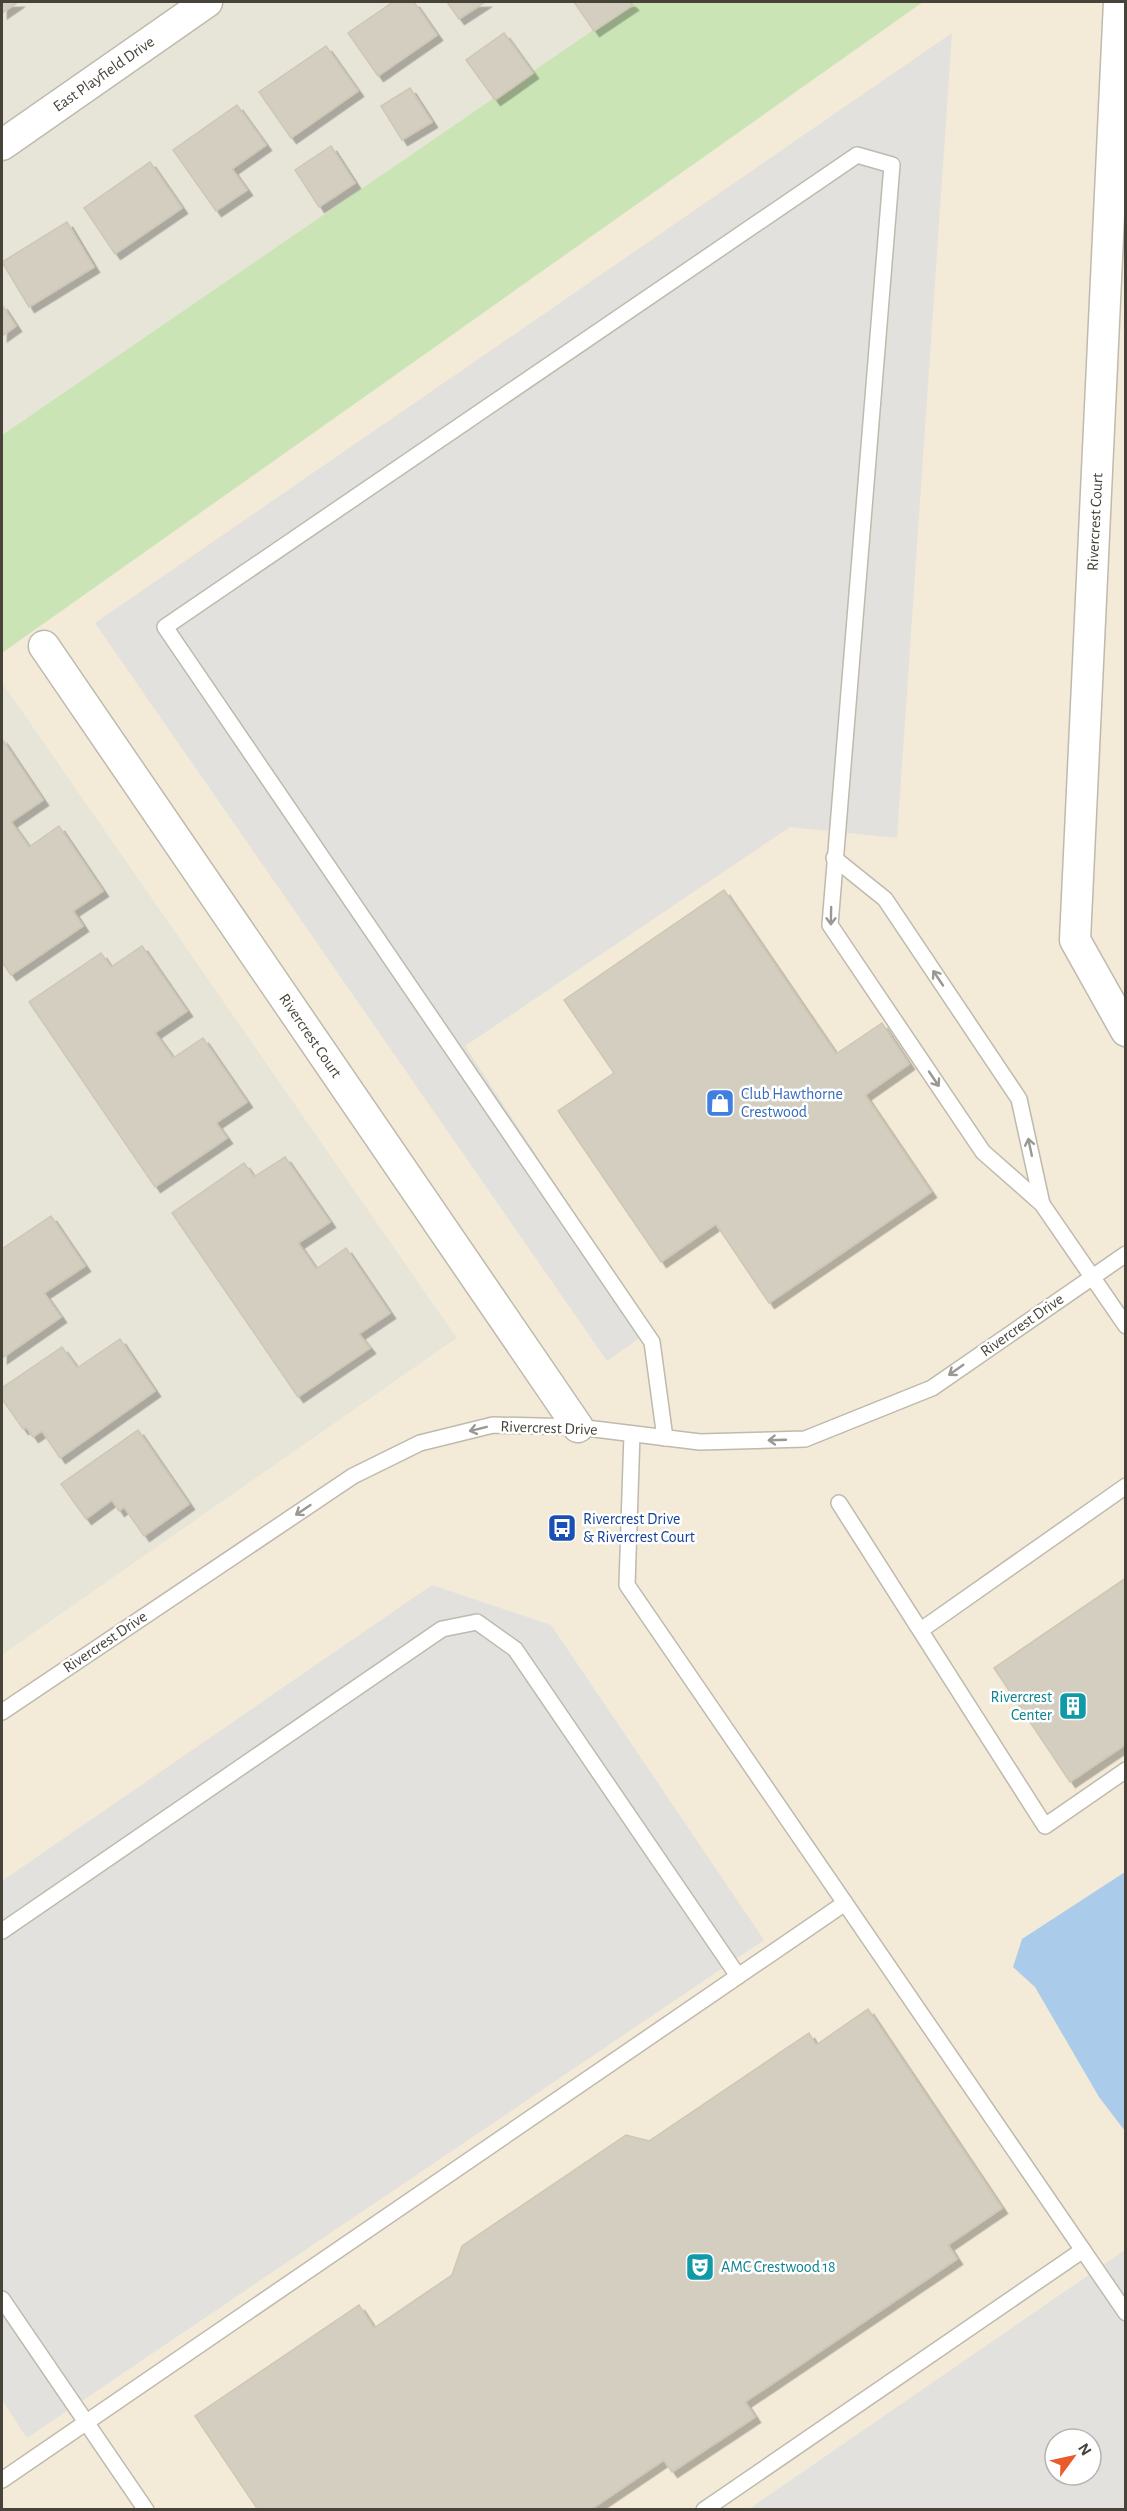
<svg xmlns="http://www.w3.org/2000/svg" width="1127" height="2511" font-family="'Alegreya Sans',sans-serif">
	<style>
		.residential { fill: #e7e4d8 }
		.commercial { fill: #f3ead7; fill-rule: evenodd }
		.green { fill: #cbe4b6 }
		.parking { fill: #e2e1de; fill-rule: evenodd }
		.water { fill: #abcbeb }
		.building { fill: #d4cec0; stroke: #cec7b4; stroke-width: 1.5; filter: url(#shadow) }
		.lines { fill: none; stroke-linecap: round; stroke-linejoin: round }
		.service-casing { stroke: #bebaad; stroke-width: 18 }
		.minor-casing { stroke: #bebaad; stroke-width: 33 }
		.service { stroke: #fff; stroke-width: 15 }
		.minor { stroke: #fff; stroke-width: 30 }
		.oneway { stroke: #9a9892 }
		.labels { text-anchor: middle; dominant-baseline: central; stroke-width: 5; stroke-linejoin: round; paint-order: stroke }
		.street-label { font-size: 16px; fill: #474338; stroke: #fff }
		.shop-label { font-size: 16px; fill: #366cbe; stroke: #fff; text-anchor: start }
		.transit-label { font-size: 16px; fill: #164399; stroke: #fff; text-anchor: start }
		.culture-label { font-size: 16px; fill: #0d838f; stroke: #fff; text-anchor: end }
	</style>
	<defs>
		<filter id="shadow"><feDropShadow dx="5.5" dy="5.5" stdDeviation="0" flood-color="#0004"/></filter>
	</defs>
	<rect width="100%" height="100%" fill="#f3f1ea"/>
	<!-- residential -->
	<g class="residential">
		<polygon points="2,2 634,2 2,435"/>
		<polygon points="2,682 457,1338 2,1655"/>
	</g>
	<!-- commercial -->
	<path class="commercial" d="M923 2H1125V2509H2V1655L457 1338 2 682V653ZM1055 2439H1091V2475H1055Z"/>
	<!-- green -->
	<polygon class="green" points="634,2 923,2 2,653 2,435"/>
	<!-- parking -->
	<g class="parking">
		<polygon points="952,33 897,838 790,827 465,1046 651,1330 607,1361 95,623"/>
		<polygon points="432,1585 551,1625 764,1940 27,2438 2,2400 2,1881"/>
		<path d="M1125 2250V2509H749ZM1055 2439H1091V2475H1055Z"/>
	</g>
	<!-- water -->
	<polygon class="water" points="1125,1872 1125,2131 1099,2097 1035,1987 1013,1967 1022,1939"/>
	<!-- building -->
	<g class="building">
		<polygon points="2,2 18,2 2,13"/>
		<polygon points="393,2 414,2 437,35 378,76 348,33"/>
		<polygon points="447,2 485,2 459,19"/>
		<polygon points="574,2 630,2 633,5 594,31"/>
		<polygon points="504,33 533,73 495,100 466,60"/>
		<polygon points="326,46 358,91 291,138 259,92"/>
		<polygon points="410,88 432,122 402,140 381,106"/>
		<polygon points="237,105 266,145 232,169 247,190 216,211 173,150"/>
		<polygon points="331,146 355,183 319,207 295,170"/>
		<polygon points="150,162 182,208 115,254 84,208"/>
		<polygon points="67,222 94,267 29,307 2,262"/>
		<polygon points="2,305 16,326 2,336"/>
		<polygon points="2,739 43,800 11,822 29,847 59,826 103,891 73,911 83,926 11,975 2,962"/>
		<polygon points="724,890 836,1054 882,1023 909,1064 865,1095 931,1192 769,1303 716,1224 661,1262 558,1111 614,1073 564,1000"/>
		<polygon points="142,946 187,1011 155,1033 173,1058 203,1038 247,1102 216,1123 227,1138 155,1187 29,1002 101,953 111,967"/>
		<polygon points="285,1157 330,1222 298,1243 316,1269 346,1248 390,1313 359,1334 370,1348 298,1397 172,1213 244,1163 254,1177"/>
		<polygon points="51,1216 85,1266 44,1293 61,1317 2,1358 2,1249"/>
		<polygon points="120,1339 155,1391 60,1458 42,1431 33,1437 26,1427 23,1429 2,1399 2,1388 62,1347 77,1368"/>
		<polygon points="138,1430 189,1504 144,1536 124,1507 119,1511 112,1500 86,1519 61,1484"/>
		<polygon points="1126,1578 1126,1744 1070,1782 994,1668"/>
		<polygon points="868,2009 1002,2208 948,2245 957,2259 745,2402 755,2417 672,2472 664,2460 590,2510 258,2510 195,2416 359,2305 374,2328 452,2275 462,2246 626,2135 649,2141 809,2033 816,2045"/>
	</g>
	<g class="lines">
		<!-- service casing -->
		<g class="service-casing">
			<g id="service">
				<polyline points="834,858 885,899 1019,1099 1042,1204"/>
				<polyline points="632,1434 627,1585 1126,2313"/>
				<polyline points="665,1438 652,1342 165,627 857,155 892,165 830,925 983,1152 1042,1204 1126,1326"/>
				<polyline points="839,1503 1045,1826 1126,1770"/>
				<polyline points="921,1630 1126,1486"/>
				<polyline points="2,1712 353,1476 420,1443 493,1425 578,1427 700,1442 805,1439 932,1388 1126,1254"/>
				<polyline points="2,1931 442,1629 477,1622 515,1649 738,1976"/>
				<polyline points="2,2299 146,2510"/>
				<polyline points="2,2480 845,1903"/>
				<polyline points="704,2510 1083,2250"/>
			</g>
		</g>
		<!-- minor casing -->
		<g class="minor-casing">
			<g id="minor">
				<polyline points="1119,2 1075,940 1126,1031"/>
				<path id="s1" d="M2 145 207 2"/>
				<path id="s2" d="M44 646 578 1427"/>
			</g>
		</g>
		<!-- service -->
		<use href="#service" class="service"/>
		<!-- minor -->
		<use href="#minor" class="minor"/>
	</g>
	<!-- one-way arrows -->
	<defs><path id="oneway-shaft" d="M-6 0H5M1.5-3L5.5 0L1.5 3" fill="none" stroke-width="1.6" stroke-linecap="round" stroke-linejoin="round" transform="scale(1.5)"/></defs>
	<g class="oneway">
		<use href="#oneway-shaft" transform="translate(831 916) rotate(91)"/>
		<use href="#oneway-shaft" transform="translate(938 978) rotate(-124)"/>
		<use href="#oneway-shaft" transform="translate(934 1079) rotate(56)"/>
		<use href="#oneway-shaft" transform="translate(1030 1147) rotate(-102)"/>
		<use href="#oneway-shaft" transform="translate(956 1370) rotate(145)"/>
		<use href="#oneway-shaft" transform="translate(478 1429) rotate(166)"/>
		<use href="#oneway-shaft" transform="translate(777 1440) rotate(178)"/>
		<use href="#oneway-shaft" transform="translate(303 1510) rotate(146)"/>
	</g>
	<!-- icons -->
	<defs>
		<g id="shop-square" transform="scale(1.5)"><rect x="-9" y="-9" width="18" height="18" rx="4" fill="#3f7fe0" stroke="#fff"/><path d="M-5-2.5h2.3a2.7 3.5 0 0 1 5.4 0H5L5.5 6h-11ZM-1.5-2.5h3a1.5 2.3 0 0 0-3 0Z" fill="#fff"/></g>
		<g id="bus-square" transform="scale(1.5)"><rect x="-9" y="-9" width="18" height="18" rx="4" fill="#1a4fb4" stroke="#fff"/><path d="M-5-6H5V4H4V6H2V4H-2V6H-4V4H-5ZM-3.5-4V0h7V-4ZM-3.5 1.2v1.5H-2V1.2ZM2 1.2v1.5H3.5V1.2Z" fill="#fff"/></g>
		<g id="building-square" transform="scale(1.5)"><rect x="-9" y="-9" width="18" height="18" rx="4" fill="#0f9aa8" stroke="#fff"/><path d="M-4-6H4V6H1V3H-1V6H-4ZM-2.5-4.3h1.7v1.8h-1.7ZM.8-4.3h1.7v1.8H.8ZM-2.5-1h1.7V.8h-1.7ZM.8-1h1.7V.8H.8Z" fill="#fff"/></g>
		<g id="theatre-square" transform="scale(1.5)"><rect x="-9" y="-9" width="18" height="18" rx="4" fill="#0f9aa8" stroke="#fff"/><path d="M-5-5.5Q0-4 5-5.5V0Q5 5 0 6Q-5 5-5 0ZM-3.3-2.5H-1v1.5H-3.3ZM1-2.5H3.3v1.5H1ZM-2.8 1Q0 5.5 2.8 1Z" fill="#fff"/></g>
	</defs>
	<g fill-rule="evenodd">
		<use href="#shop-square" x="720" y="1103"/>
		<use href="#bus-square" x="562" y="1528"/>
		<use href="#building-square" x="1073" y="1706"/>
		<use href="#theatre-square" x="700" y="2267"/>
	</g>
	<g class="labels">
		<!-- street labels -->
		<g class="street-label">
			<text stroke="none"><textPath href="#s1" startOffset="124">East Playfield Drive</textPath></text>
			<text transform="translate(1095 522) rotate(-87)">Rivercrest Court</text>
			<text stroke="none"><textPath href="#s2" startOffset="472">Rivercrest Court</textPath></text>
			<text transform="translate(1022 1325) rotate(-35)">Rivercrest Drive</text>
			<text transform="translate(549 1428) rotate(2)">Rivercrest Drive</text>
			<text transform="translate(105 1642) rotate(-34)">Rivercrest Drive</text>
		</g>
		<!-- shop labels -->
		<g class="shop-label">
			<text x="741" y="1094">Club Hawthorne<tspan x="741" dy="18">Crestwood</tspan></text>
		</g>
		<!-- transit labels -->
		<g class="transit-label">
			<text x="583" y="1519">Rivercrest Drive<tspan x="583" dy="18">&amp; Rivercrest Court</tspan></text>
		</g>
		<!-- culture labels -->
		<g class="culture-label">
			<text x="1052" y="1697">Rivercrest<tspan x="1052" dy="18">Center</tspan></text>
			<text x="721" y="2267" text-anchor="start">AMC Crestwood 18</text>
		</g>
	</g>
	<!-- border -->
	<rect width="1127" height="2511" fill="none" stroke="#474338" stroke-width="6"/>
	<!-- north arrow -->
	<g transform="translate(1073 2457) rotate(57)"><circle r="28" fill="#ffffff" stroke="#b5b4af" stroke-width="1.5"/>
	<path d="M0-4.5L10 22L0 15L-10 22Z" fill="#e95b2b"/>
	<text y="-9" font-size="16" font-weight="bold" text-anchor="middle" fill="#474338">N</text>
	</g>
</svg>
